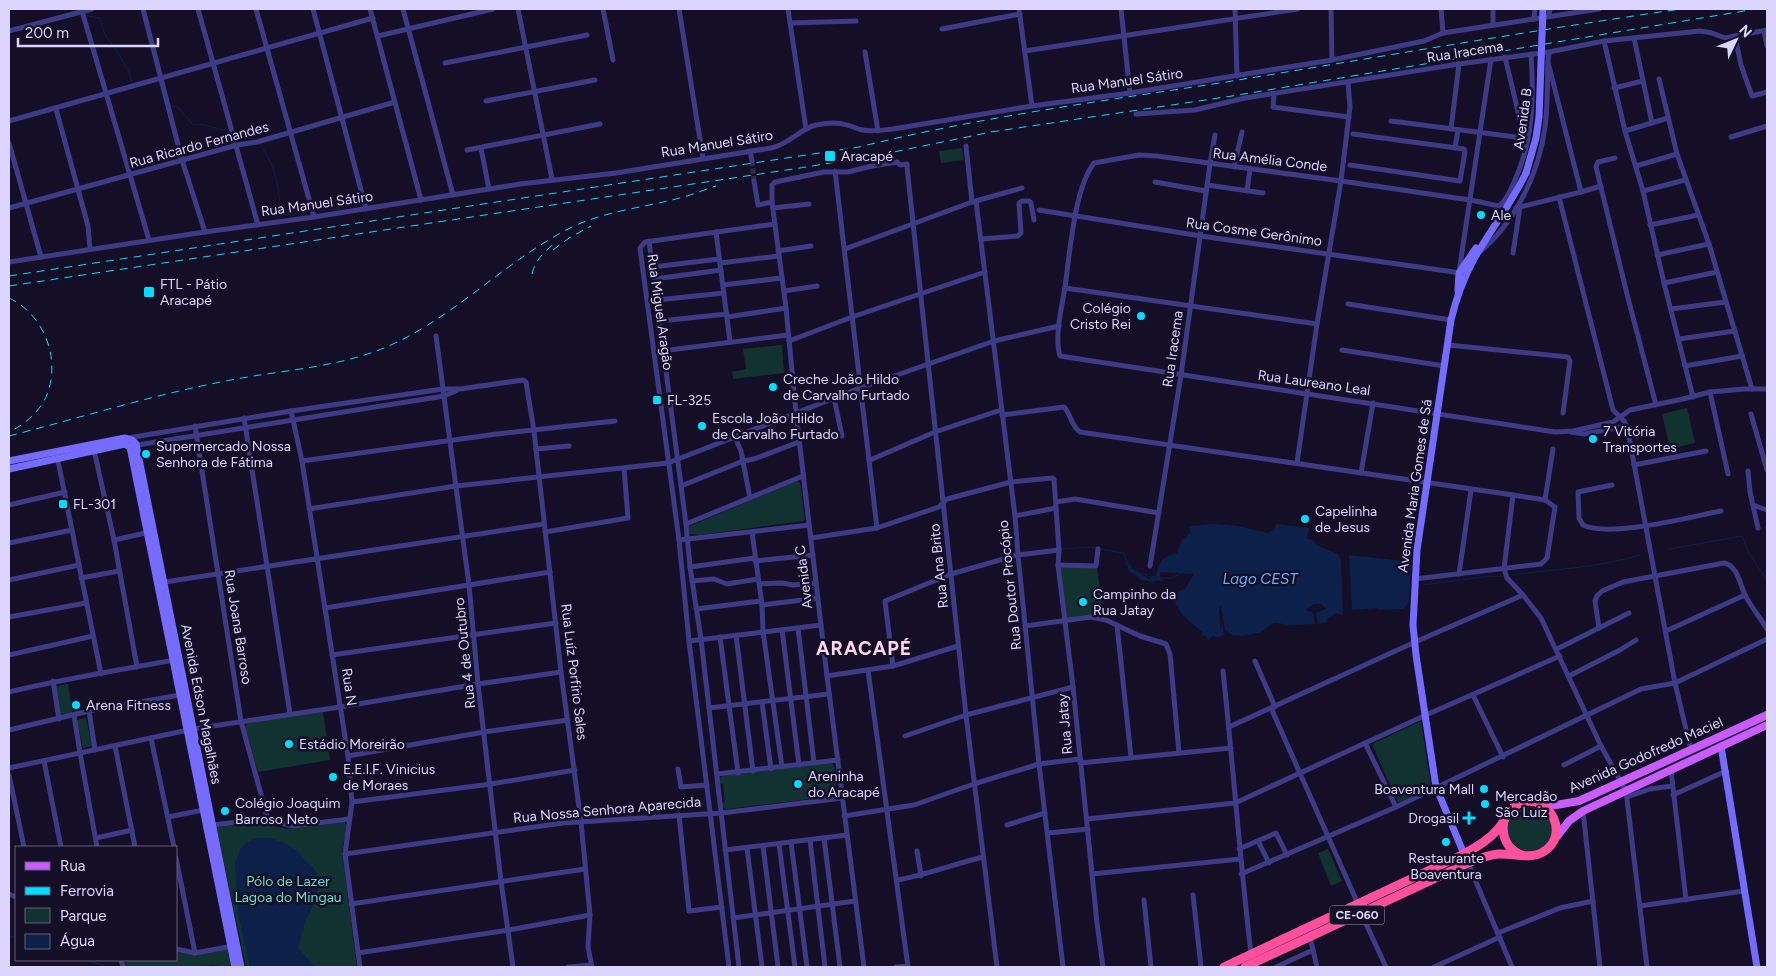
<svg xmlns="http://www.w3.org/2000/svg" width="1776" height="976" font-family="Figtree,sans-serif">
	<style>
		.green { fill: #123131 }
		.water { fill: #0c2049 }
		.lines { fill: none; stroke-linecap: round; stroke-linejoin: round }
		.stream { stroke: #0c2049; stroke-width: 1 }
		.street-tunnel { stroke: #322d47; stroke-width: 5; stroke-dasharray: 5 2.5; stroke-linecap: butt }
		.street { stroke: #3f3a86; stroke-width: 5 }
		.secondary { stroke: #756cff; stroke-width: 7 }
		.primary { stroke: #c85cff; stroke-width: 8 }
		.highway { stroke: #ff509e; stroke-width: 9 }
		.rail { stroke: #01ddff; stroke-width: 1; stroke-dasharray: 8 6; stroke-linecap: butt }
		.secondary-bridge { stroke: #756cff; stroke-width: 7 }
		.poi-dot { fill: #01ddff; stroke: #140f27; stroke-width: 2 }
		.labels { text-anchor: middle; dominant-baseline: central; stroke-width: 5; stroke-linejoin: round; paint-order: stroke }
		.shield { fill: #140f27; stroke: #9f9abe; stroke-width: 1 }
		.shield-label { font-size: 12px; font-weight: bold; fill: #dbd5ff }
		.street-label { font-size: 14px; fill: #dbd5ff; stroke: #140f27 }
		.poi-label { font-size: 14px; fill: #dbd5ff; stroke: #140f27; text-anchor: start }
		.park-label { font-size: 14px; fill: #5fe1c5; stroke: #140f27 }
		.water-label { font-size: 15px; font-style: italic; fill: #63b1ff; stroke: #140f27 }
		.district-label { font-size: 19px; font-weight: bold; letter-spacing: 1px; fill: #ffd7ef; stroke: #140f27 }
	</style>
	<rect width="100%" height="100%" fill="#140f27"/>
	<!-- green -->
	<g class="green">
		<polygon points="962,148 964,160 941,163 939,151"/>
		<polygon points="782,345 784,373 733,379 732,372 746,369 743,349"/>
		<polygon points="1687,408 1695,443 1670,449 1662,414"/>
		<polygon points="797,481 800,483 805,519 803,521 700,535 690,534 688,529 690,526"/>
		<polygon points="1060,566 1097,567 1103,615 1065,619"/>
		<polygon points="68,684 73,715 61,717 55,686"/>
		<polygon points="323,712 330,760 258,772 245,727 247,723"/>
		<polygon points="86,718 92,746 83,748 77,720"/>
		<polygon points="1421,721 1431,787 1398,803 1372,744"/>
		<polygon points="831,763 834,765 837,793 835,796 726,809 722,807 722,803 725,802 723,784 720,783 719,779 722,776"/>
		<circle cx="1530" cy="829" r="22"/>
		<polygon points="343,822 347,825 342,852 357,967 246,967 217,830 218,827 254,823 291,829"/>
		<polygon points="1328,849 1342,881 1331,886 1318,853"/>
		<path d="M227 949 229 950 232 964C221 970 214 962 205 967H125L123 960H176V952L194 955Z"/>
	</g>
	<!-- water -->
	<g class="water">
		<path d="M1216 524 1238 526 1267 533 1274 530 1276 524 1309 528 1307 538 1314 541 1316 545 1338 554 1341 559 1343 614 1341 615 1336 613 1328 618 1327 622 1318 624 1316 613 1326 609 1322 604C1314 603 1312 605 1306 610L1313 613 1315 624 1288 625 1278 623H1274L1259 633 1240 636 1232 635 1225 630 1221 605 1219 610 1221 632 1222 621 1224 635 1218 637 1213 636 1208 640 1206 636 1202 635V632C1190 620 1174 613 1174 593L1185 589 1194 574 1160 572V578L1163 580 1161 582 1158 580 1153 582 1141 580 1139 577 1129 571 1125 560 1133 570 1150 579 1152 576H1156C1160 560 1161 558 1177 553L1182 539H1186L1188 534H1191L1189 526Z"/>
		<polygon points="1349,555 1411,562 1409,601 1403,609 1381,610 1375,608 1352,610"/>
		<path d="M259 838H271L284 843 296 850 315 870 318 881 317 898 312 908 306 919 298 948 315 967H250L238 913 235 862 239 855V850C246 843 250 839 259 838Z"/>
	</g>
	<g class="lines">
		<!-- stream -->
		<g class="stream">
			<polyline points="88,13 88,16 100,18 105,35 115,48 129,72 132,83"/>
			<polyline points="154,83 159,83 165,104 166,104"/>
			<polyline points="170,105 179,108 192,124 205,125 229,132"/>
			<polyline points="236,133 242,138 255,139 256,141"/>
			<path d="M259 144C275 163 279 186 280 210L287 215 310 212"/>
			<polyline points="314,211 343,208"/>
			<polyline points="1062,549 1087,547 1096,548"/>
			<polyline points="1100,549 1123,553 1132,569 1152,578"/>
			<polyline points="1669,549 1742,536 1749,554 1767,580"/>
			<polyline points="1044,554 1052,553"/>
			<path d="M1511 575C1554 569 1598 568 1640 555"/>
			<polyline points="1158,578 1172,578 1181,573"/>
			<polyline points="1423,585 1483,577 1502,576"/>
			<polyline points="9,936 16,938"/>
			<polyline points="83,960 100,964 106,967"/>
		</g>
		<!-- street-tunnel -->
		<polyline class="street-tunnel" points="752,161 754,181"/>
		<!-- street -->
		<g class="street">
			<polyline points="143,9 182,160 205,232"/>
			<polyline points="198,9 258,225"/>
			<polyline points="256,9 314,217"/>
			<polyline points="313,9 366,209"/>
			<polyline points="370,9 421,200"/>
			<polyline points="403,9 453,195"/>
			<polyline points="518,9 552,179"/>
			<polyline points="603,9 613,60"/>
			<polyline points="679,9 703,158"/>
			<polyline points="788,9 806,129"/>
			<polyline points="1019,9 1032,106"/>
			<polyline points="1121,9 1130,93"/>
			<polyline points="1235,9 1237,76"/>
			<polyline points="1331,9 1332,60"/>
			<polyline points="1441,9 1443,33"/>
			<polyline points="82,11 149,240"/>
			<polyline points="1549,16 1550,9"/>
			<polyline points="1534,19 1535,9"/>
			<polyline points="790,23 856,21"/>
			<polyline points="1493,25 1493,9"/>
			<polyline points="942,29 1020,14"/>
			<polyline points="9,31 92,9"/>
			<polyline points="1764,31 1767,46"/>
			<polyline points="378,36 493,9"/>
			<polyline points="1735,36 1741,65 1752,96 1767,92"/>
			<polyline points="1634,38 1652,123"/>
			<polyline points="1604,41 1625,131 1643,191 1664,283 1693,397"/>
			<polyline points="1025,51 1298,9"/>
			<polyline points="865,52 878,131"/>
			<polyline points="1549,52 1548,62 1581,192"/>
			<path d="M1531 54C1534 98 1533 140 1515 180 1511 189 1507 200 1499 206L1470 200 1341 181 1157 156 1139 155 1094 163C1074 189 1070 253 1065 287 1062 306 1054 337 1060 356L1555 432 1573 431 1613 422 1630 410 1683 399 1710 392 1744 389H1767"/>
			<polyline points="1505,57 1525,141"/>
			<polyline points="445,63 587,35"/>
			<polyline points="1659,79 1677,154 1709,244 1752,389"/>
			<polyline points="1614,88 1643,81"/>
			<polyline points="1274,94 1273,107 1349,117"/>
			<polyline points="486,101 595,80"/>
			<polyline points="56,109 88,226 90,249"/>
			<polyline points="1136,114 1195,110 1245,98 1459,64 1549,52 1604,41 1700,31 1712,33 1725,38 1767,30"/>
			<polyline points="9,121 373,18"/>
			<polyline points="1391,121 1523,138"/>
			<polyline points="1451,129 1459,64"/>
			<polyline points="1625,131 1668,118"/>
			<polyline points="1731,137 1767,126"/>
			<polyline points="9,143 41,257"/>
			<polyline points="966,146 972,202"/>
			<polyline points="481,148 489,189"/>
			<polyline points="1455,148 1458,130"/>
			<polyline points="467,150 600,124"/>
			<polyline points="750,151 752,161"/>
			<polyline points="1615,158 1598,162 1596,167 1628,298 1656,405"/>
			<polyline points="1350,165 1460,181 1465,152 1464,149 1353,134"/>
			<polyline points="1636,166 1677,154"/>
			<polyline points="1234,167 1242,132"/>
			<polyline points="835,171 877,528"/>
			<polyline points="754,181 758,205 772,202"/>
			<polyline points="1155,182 1206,191"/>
			<polyline points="1207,185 1263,193"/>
			<polyline points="1247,191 1250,169"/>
			<polyline points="1643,191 1685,180"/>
			<polyline points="1559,197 1613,410 1624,421 1627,426 1675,683 1691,750"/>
			<polyline points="976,201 1015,516 1018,555 1039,764 1063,967"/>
			<polyline points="9,208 237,145 257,142 395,102"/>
			<polyline points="773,208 809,204"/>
			<polyline points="1516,208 1581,192 1601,186"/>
			<polyline points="1039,210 1201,236 1461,273"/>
			<polyline points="1650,225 1698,215"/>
			<polyline points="716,232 730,342"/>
			<polyline points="981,239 1018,236 1021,233 1019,203 1022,201 1029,201 1031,203 1034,220"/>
			<polyline points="649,241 686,524 690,567 701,639 739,967"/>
			<polyline points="845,249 972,202 1022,188"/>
			<polyline points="778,251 811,246"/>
			<path d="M1481 251C1516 221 1539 173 1545 127 1548 106 1547 84 1548 62"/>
			<polyline points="1513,253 1520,207"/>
			<polyline points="1657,255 1709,244"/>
			<path d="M9 262 205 232 314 217 520 184 616 173 771 148C790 144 799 129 816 125 826 123 838 122 847 125 852 126 857 129 862 130 872 132 883 130 893 129L1032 106 1130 93 1332 60 1424 41 1443 33 1599 9"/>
			<polyline points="720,263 779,256"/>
			<polyline points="653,267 719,259"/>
			<polyline points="1459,272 1491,59"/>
			<polyline points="654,279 721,270"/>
			<polyline points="1664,283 1717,272"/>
			<polyline points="723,285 782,278"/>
			<polyline points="1065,288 1317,324"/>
			<polyline points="784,291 817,286"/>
			<polyline points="657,300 724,293"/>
			<polyline points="1348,304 1451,320"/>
			<polyline points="1671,309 1726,302"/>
			<polyline points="727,317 786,308"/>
			<polyline points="660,321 727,314"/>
			<polyline points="436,336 469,585 478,684 501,881 513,967"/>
			<polyline points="1679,339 1735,331"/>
			<polyline points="789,341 852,317 985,272"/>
			<polyline points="1448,345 1568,357 1570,361 1563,413"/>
			<polyline points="1342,350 1444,366"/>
			<polyline points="654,352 788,335"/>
			<polyline points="1685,366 1742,356"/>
			<polyline points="1710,392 1728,474"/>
			<polyline points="834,398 842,436"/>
			<polyline points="291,411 302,461 348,756 352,802 345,854 360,967"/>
			<polyline points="1751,414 1767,470"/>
			<path d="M1002 415 1064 407C1071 414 1071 426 1080 432L1513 495 1545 500 1555 507 1547 558 1541 564 1415 579"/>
			<polyline points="244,418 290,714"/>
			<polyline points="195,426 241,721 268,820"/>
			<polyline points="1571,432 1584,434 1627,426"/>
			<polyline points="735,437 741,451 750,498"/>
			<polyline points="128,438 291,411 443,389 460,389 523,380 526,382 534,431 561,672 581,822 590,915 588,947 592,967"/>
			<polyline points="137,445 444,396 456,391"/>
			<polyline points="536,449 569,446"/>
			<polyline points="94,450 114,540 137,667"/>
			<polyline points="57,456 101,674"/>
			<polyline points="870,460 935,432 1001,410"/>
			<polyline points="302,461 497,434 615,421"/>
			<polyline points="1297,463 1317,324 1341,181 1350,107 1348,83"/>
			<polyline points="1634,465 1706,451"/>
			<polyline points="1748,471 1750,492 1758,528"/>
			<polyline points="1361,473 1373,403"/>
			<path d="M1612 485 1578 492 1579 518 1583 525C1610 538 1689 517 1721 511"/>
			<polyline points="681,486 743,461 754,459 799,442"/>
			<polyline points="1513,495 1504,569 1507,578 1523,595 1541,618 1601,746 1626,791 1647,967"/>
			<polyline points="1545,500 1553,449"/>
			<polyline points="1056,502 1075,499 1159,513"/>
			<polyline points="9,505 65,492"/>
			<polyline points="1753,505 1767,510"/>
			<polyline points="309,509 456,486 668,463 860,388 994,341 1059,326"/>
			<polyline points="1015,516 1056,508"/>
			<polyline points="686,524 803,476"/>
			<polyline points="545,532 628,518 624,468"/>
			<polyline points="752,532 762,605 763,631 782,767"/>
			<polyline points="811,538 877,528 939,507 947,499 1011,482 1052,478 1054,479 1059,550 1058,565 1073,687 1097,923 1103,967"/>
			<polyline points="114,540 150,532"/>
			<polyline points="679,540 809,525"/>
			<polyline points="9,543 72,530"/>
			<polyline points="755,561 813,555"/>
			<polyline points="1058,565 1096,566 1098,549"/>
			<polyline points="1150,566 1181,375 1210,164 1215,135"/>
			<polyline points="690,567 755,558"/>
			<polyline points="1459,574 1471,490"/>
			<polyline points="81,578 119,571"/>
			<polyline points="9,580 79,565"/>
			<polyline points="692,581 714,579 727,584 758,579"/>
			<polyline points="165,582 544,524"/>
			<polyline points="759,584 782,583 793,585 816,583"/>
			<polyline points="762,605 818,598"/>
			<polyline points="325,608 550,572"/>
			<polyline points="696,609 761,601"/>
			<polyline points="9,617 86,603"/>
			<polyline points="1117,625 1131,757"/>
			<polyline points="1025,626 1091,617 1106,620 1140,636 1166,644 1170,654 1179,753"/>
			<polyline points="798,628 814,763"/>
			<path d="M1599 628 1595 601 1597 596 1602 591 1623 582 1724 563C1737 565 1740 584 1745 595 1750 605 1761 619 1767 629"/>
			<polyline points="782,630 799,765"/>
			<polyline points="1666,631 1745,595"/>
			<polyline points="736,635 753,771"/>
			<polyline points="720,637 738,773"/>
			<polyline points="689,641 821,625"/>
			<polyline points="1557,649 1629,613"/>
			<polyline points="9,655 93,636"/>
			<polyline points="332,655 556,623"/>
			<polyline points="1255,661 1275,707"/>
			<polyline points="893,666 885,601 951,574 1018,555 1059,550"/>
			<polyline points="868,670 908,967"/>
			<path d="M1223 671C1233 765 1240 860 1251 954"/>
			<polyline points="827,676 893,666 958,646"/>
			<polyline points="1569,676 1620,650 1636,640"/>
			<polyline points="53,681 59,719"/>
			<path d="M9 692C63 679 119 670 175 660"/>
			<polyline points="1473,695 1503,757"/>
			<polyline points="762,702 771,769"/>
			<polyline points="709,708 829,694"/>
			<polyline points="1271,708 1358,904"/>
			<polyline points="89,711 95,750"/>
			<polyline points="74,715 80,753 97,847"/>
			<polyline points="1229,727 1415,642 1523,595"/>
			<polyline points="9,730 89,711 180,695"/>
			<polyline points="905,736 966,715 1073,687"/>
			<polyline points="151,738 174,847"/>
			<polyline points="1365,743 1396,807"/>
			<polyline points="115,746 135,847"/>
			<polyline points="348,756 484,732 568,720"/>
			<polyline points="44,761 61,847"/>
			<polyline points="1080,763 1231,748"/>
			<polyline points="1564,765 1601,746"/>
			<polyline points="9,768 193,729 340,707 478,684 561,672"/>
			<polyline points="678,769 681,787 707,785"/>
			<polyline points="1671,770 1686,900"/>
			<polyline points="717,774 838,760"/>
			<polyline points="9,775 24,847"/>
			<polyline points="1673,795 1726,771"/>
			<polyline points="1627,797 1650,789 1672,786"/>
			<polyline points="352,802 491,784 575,770"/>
			<polyline points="1583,811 1600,967"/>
			<polyline points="679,815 689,911 722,907"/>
			<polyline points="844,816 914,805 974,784 1039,764 1080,759"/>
			<polyline points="168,817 203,810"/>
			<polyline points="1087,819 1235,803 1426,715 1560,656"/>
			<polyline points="213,825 264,819 293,826 349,819"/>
			<polyline points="1007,825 1045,813"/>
			<polyline points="1048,833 1088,829"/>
			<polyline points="96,838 132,830"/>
			<polyline points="824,838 840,967"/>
			<polyline points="810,840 825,967"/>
			<polyline points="1258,841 1269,863"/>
			<polyline points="791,842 807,967"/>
			<polyline points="779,844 795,967"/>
			<polyline points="763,846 778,967"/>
			<polyline points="747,848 762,967"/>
			<polyline points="1239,849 1276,833 1287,855"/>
			<polyline points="725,850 847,835"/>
			<polyline points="917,851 921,876"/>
			<polyline points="345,854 563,823 722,813 842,798"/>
			<polyline points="176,858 195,953"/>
			<polyline points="1468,863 1512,967"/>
			<polyline points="1092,874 1240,859"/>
			<polyline points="1241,874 1396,807 1641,689 1675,683 1767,639"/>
			<path d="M897 880C926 875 954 864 983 857"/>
			<polyline points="9,894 16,897"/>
			<polyline points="1193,895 1201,967"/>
			<polyline points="1144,900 1151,967"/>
			<polyline points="351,904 585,869"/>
			<polyline points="1640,906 1744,891"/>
			<polyline points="1361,913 1386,967"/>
			<polyline points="733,918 855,901"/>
			<polyline points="1498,933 1560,908 1593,901"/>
			<polyline points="1310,937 1317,967"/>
			<polyline points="176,949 195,953 233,946"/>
			<polyline points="358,953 509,930 590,915"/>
			<polyline points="121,960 123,967"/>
			<polyline points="568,967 591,965"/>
			<polyline points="729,967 689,641 679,540 640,248 645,242 775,224"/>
			<polyline points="864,967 827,676 796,413 786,308 772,202 772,185 775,182 824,172 848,172 872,166 897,162 900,165 907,164 907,167 966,715 997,967"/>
			<polyline points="896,967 908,966"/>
			<polyline points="1276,967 1313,950"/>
			<polyline points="1434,967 1500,937"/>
		</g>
		<!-- secondary -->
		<g class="secondary">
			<polyline points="1458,290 1459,273 1476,248"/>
			<polyline points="9,461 125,438 132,440 136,444 241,967"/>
			<polyline points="9,469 125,444 130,447 235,967"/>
			<polyline points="1721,746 1757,967"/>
			<path d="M1464 854 1436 787 1416 655 1413 625 1417 550 1451 320C1456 299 1463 279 1474 259 1491 229 1511 204 1526 173"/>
		</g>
		<!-- primary -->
		<g class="primary">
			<polyline points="1539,804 1556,805 1579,801 1767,715"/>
			<polyline points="1555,839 1569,821 1583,811 1767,725"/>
		</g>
		<!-- highway -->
		<g class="highway">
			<path d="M1504 821C1501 836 1507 850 1522 855"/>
			<path d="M1224 967 1464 854C1476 847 1489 840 1498 829 1506 820 1508 808 1520 803 1550 792 1571 836 1543 852 1530 860 1512 853 1498 854 1487 855 1478 859 1468 863L1245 967"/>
		</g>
		<!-- rail -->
		<g class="rail">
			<polyline points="553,250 569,238 591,226"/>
			<path d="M532 274C535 260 545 251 555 243"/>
			<path d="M9 276 859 147C980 117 1103 101 1226 82 1378 57 1529 31 1681 9"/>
			<polyline points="9,286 800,168 884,154 991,132 1232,96 1756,9"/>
			<path d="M9 298C44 314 62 360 46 397 39 412 25 424 11 431"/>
			<path d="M9 436C83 417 156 394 231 380 282 370 335 368 384 348 451 320 502 264 566 230 604 210 646 208 687 196 697 193 706 189 716 186"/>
		</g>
		<!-- secondary-bridge -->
		<polyline class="secondary-bridge" points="1526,173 1536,138 1539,117 1543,9"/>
	</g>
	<!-- markers -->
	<g class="poi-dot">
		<rect x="824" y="150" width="12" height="12" rx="2.5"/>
		<circle cx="1481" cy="215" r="5"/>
		<rect x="143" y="286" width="12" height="12" rx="2.5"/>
		<circle cx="1141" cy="316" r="5"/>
		<circle cx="773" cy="387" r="5"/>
		<rect x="652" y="395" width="10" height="10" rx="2.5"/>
		<circle cx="702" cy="426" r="5"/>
		<circle cx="1593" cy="439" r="5"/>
		<circle cx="146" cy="454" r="5"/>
		<rect x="58" y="499" width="10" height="10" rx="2.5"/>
		<circle cx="1305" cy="519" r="5"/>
		<circle cx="1083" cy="602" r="5"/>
		<circle cx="76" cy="705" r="5"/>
		<circle cx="289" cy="744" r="5"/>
		<circle cx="333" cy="777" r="5"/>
		<circle cx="798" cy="784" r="5"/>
		<circle cx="1484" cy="789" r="5"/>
		<circle cx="1485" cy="804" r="5"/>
		<circle cx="225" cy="811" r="5"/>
		<path d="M1466.5 810.5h5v5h5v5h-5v5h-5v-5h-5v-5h5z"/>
		<circle cx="1446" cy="842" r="5"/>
	</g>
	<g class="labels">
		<!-- shield labels -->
		<rect class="shield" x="1329.5" y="905.5" width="55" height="19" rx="4"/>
		<g class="shield-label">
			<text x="1357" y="915">CE-060</text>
		</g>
		<!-- street labels -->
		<g class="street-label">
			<text transform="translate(1465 52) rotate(-9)">Rua Iracema</text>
			<text transform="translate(1127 81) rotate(-8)">Rua Manuel Sátiro</text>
			<text transform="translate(1523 119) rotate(-82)">Avenida B</text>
			<text transform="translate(717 144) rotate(-9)">Rua Manuel Sátiro</text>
			<text transform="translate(199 145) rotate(-15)">Rua Ricardo Fernandes</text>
			<text transform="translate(1270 160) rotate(7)">Rua Amélia Conde</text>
			<text transform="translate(317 204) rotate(-8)">Rua Manuel Sátiro</text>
			<text transform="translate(1254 232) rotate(8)">Rua Cosme Gerônimo</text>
			<text transform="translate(660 312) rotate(82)">Rua Miguel Aragão</text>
			<text transform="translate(1173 349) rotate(-82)">Rua Iracema</text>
			<text transform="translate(1314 383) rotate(8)">Rua Laureano Leal</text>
			<text transform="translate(1415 486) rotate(-82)">Avenida Maria Gomes de Sá</text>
			<text transform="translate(939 566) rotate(-96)">Rua Ana Brito</text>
			<text transform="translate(804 577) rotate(-97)">Avenida C</text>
			<text transform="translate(1010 585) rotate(-96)">Rua Doutor Procópio</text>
			<text transform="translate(238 627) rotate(81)">Rua Joana Barroso</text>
			<text transform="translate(465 653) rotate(-96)">Rua 4 de Outubro</text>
			<text transform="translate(574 672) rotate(83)">Rua Luíz Porfírio Sales</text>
			<text transform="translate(349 687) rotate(82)">Rua N</text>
			<text transform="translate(201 704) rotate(79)">Avenida Edson Magalhães</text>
			<text transform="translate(1065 724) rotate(-95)">Rua Jatay</text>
			<text transform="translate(1646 755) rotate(-24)">Avenida Godofredo Maciel</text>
			<text transform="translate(607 810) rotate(-5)">Rua Nossa Senhora Aparecida</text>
		</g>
		<!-- poi labels -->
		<g class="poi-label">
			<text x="841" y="156">Aracapé</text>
			<text x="1491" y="215">Ale</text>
			<text x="160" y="284">FTL - Pátio<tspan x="160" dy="16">Aracapé</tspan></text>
			<text x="1131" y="308" text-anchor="end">Colégio<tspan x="1131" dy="16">Cristo Rei</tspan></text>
			<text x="783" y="379">Creche João Hildo<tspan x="783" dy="16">de Carvalho Furtado</tspan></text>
			<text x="667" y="400">FL-325</text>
			<text x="712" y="418">Escola João Hildo<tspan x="712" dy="16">de Carvalho Furtado</tspan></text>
			<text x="1603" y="431">7 Vitória<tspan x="1603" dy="16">Transportes</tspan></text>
			<text x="156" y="446">Supermercado Nossa<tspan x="156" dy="16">Senhora de Fátima</tspan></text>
			<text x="73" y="504">FL-301</text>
			<text x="1315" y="511">Capelinha<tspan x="1315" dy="16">de Jesus</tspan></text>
			<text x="1093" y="594">Campinho da<tspan x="1093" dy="16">Rua Jatay</tspan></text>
			<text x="86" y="705">Arena Fitness</text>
			<text x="299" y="744">Estádio Moreirão</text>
			<text x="343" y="769">E.E.I.F. Vinicius<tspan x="343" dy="16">de Moraes</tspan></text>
			<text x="808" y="776">Areninha<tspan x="808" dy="16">do Aracapé</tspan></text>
			<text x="1474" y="789" text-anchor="end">Boaventura Mall</text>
			<text x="1495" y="796">Mercadão<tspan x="1495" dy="16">São Luiz</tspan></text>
			<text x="235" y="803">Colégio Joaquim<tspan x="235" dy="16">Barroso Neto</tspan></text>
			<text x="1459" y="818" text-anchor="end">Drogasil</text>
			<text x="1446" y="858" text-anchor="middle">Restaurante<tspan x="1446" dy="16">Boaventura</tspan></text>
		</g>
		<!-- park labels -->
		<g class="park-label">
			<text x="288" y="881">Pólo de Lazer<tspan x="288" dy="16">Lagoa do Mingau</tspan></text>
		</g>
		<!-- water labels -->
		<g class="water-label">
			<text x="1260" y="579">Lago CEST</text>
		</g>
		<!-- district labels -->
		<g class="district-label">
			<text x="864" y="648">ARACAPÉ</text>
		</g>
	</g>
	<!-- border -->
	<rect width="1776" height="976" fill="none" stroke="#dbd5ff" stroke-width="20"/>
	<!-- legend -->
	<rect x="15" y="846" width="162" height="115" fill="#140f27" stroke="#645e7d"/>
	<rect x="25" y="862" width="25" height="8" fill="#c85cff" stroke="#645e7d"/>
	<text x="60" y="871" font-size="15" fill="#dbd5ff">Rua</text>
	<rect x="25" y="887" width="25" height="8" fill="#01ddff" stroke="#645e7d"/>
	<text x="60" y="896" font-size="15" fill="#dbd5ff">Ferrovia</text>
	<rect x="25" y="908" width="25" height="15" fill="#123131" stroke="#645e7d"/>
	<text x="60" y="921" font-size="15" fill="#dbd5ff">Parque</text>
	<rect x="25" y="934" width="25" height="15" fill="#0c2049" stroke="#645e7d"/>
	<text x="60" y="946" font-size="15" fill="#dbd5ff">Água</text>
	<!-- north arrow -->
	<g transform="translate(1736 40) rotate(47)" stroke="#140f27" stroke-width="4" paint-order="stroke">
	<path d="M0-4L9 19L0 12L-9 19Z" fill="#dbd5ff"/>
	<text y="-8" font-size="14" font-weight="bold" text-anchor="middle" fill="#dbd5ff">N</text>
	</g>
	<!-- scale -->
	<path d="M18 38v8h140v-8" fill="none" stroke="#dbd5ff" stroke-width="2.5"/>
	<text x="25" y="38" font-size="15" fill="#dbd5ff" stroke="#140f27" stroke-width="4" paint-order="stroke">200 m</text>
</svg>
